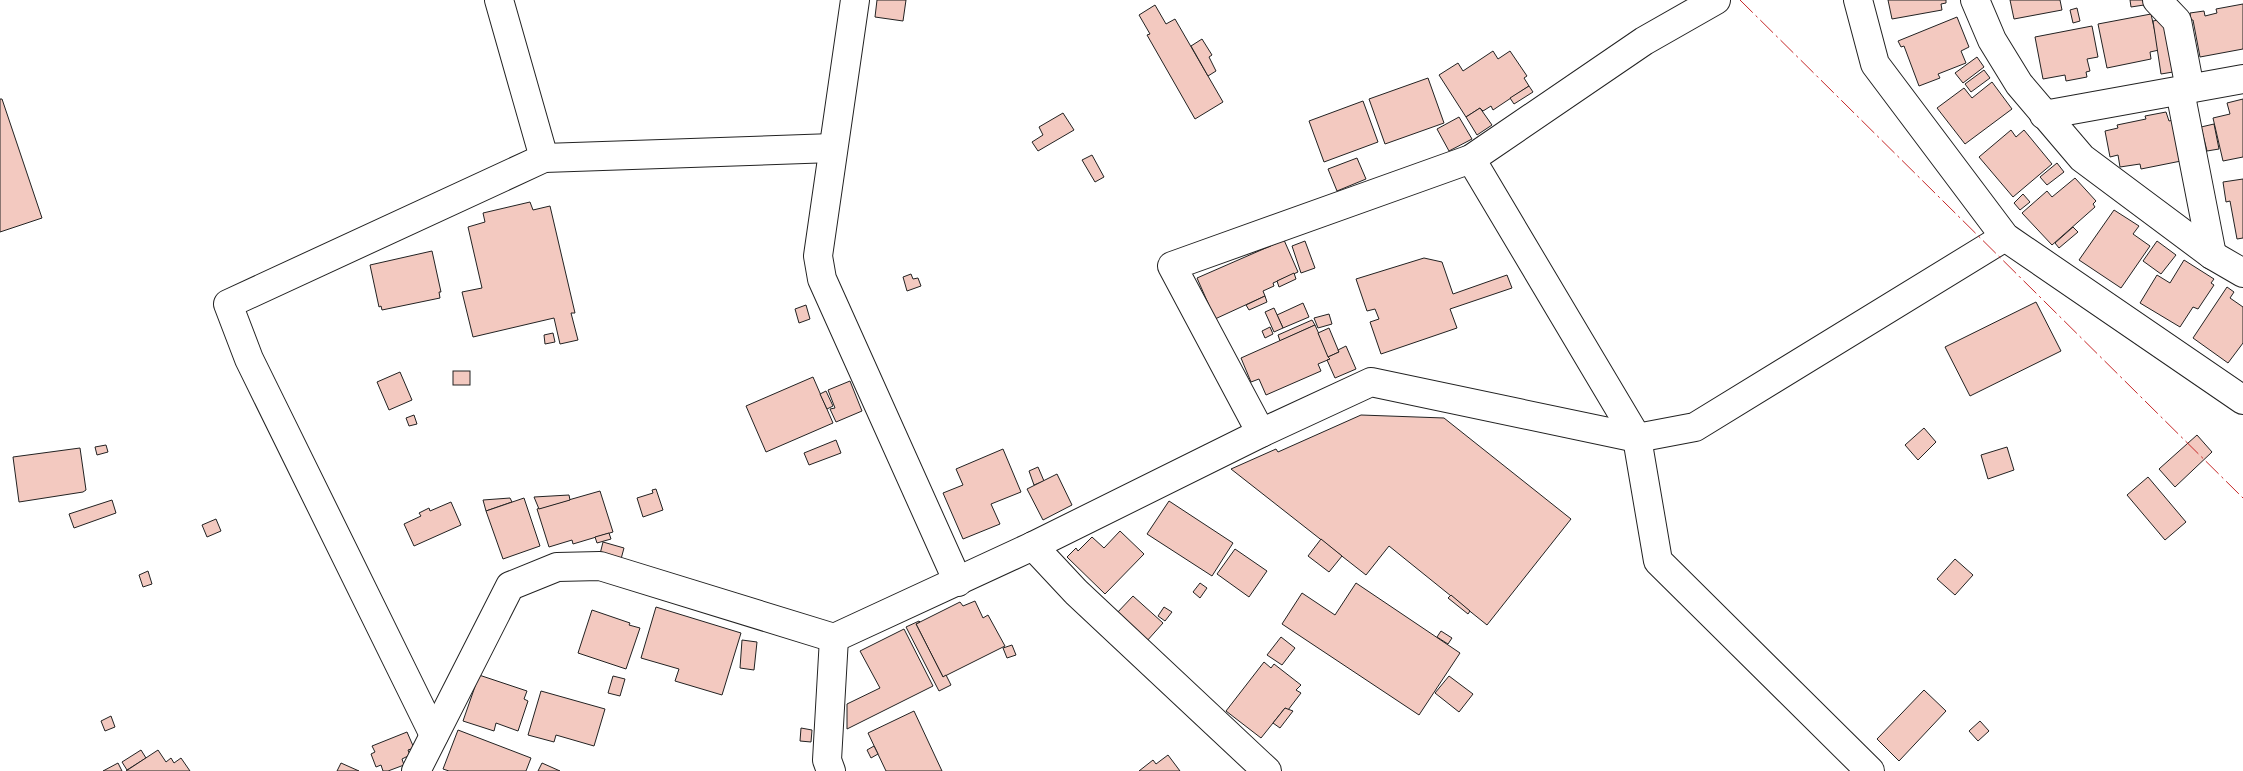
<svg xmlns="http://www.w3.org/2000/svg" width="2243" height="771" font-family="'Exo 2',sans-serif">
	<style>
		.building { fill: #f3c9c0; stroke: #222 }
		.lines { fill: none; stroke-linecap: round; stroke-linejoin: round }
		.minor-casing { stroke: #222; stroke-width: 30 }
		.minor { stroke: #fff; stroke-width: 28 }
		.power { stroke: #c62828; stroke-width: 1; stroke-dasharray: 18 4 2.5 4; stroke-linecap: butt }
	</style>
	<rect width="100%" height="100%" fill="#fff"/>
	<!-- building -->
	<g class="building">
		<polygon points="877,0 906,0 903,21 875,17"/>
		<polygon points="1888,0 1946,0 1946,3 1941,4 1942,10 1892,19"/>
		<polygon points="2010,0 2060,0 2062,10 2014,19"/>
		<polygon points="2130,0 2143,0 2144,5 2131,7"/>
		<polygon points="2243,4 2243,49 2200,57 2193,20 2191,20 2190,13 2204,11 2205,16 2217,13 2216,9"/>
		<polygon points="1155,5 1166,24 1175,19 1223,102 1195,119 1147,35 1150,34 1139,15"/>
		<polygon points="2077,8 2080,21 2073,23 2070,10"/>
		<polygon points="2151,14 2159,50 2150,52 2151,59 2107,68 2098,24"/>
		<polygon points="1957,17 1969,47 1961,51 1966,63 1938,74 1940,78 1919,86 1904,46 1901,47 1898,41"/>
		<polygon points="2163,19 2173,72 2161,74 2153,21"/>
		<polygon points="2092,26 2098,57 2087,59 2090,71 2086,72 2087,77 2066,81 2065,75 2043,79 2035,37"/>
		<polygon points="1202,39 1212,55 1209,57 1216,71 1208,76 1191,46"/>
		<polygon points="1493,51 1498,59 1510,51 1527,76 1524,78 1529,86 1493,110 1491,106 1483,111 1480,108 1466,117 1439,75 1458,63 1463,71"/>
		<polygon points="1977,57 1984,67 1963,83 1955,73"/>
		<polygon points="1984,70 1990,78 1971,92 1965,84"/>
		<polygon points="1428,78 1444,123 1385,144 1369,99"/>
		<polygon points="1992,82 2012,109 1965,144 1937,108 1964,88 1972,98"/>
		<polygon points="1529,86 1533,92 1514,104 1510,98"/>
		<polygon points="0,99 2,99 42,218 0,232"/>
		<polygon points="2243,99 2243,157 2223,161 2213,118 2230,114 2227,103"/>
		<polygon points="1363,101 1378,142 1324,162 1309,121"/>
		<polygon points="1480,108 1492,125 1477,135 1466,117"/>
		<polygon points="2166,112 2169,121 2173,120 2181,161 2141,169 2140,164 2120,167 2118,155 2110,157 2105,131 2118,128 2117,125 2146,119 2145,116"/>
		<polygon points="1063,113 1074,130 1038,151 1032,142 1043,135 1039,127"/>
		<polygon points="1459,117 1472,139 1449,151 1437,129"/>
		<polygon points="2214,124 2219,149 2207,151 2201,127"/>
		<polygon points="2011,130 2016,137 2024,130 2052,164 2013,197 1979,157"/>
		<polygon points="1092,155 1104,177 1095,182 1082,160"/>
		<polygon points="1357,158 1366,179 1337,191 1328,169"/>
		<polygon points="2057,163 2064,172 2047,185 2040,177"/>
		<polygon points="2075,178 2096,201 2093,204 2095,207 2052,245 2022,213 2047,191 2052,197"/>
		<polygon points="2243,179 2243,238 2237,239 2230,201 2226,202 2223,182"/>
		<polygon points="2023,194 2030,202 2020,210 2014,203"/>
		<polygon points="530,202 533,210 550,206 575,313 571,313 578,340 560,344 554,318 473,337 462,292 482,288 468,227 485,222 483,213"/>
		<polygon points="2114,210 2139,226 2133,234 2150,246 2121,288 2079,260"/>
		<polygon points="2073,227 2078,232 2059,248 2055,243"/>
		<polygon points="1284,240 1298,272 1273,283 1274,286 1263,291 1265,296 1215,319 1197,278"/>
		<polygon points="1305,241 1315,268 1301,273 1292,246"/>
		<polygon points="2157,241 2176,255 2161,274 2143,261"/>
		<polygon points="432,251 441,292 439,292 440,298 382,310 381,306 379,307 370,265"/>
		<polygon points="1424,258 1442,262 1453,294 1507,275 1512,288 1450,309 1457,328 1381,354 1370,322 1379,319 1375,309 1367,311 1356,279"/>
		<polygon points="2184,260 2214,279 2211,283 2214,285 2198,309 2193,307 2180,327 2140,303 2157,275 2170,283"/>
		<polygon points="1294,273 1296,279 1279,287 1277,281"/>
		<polygon points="911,274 913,279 918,278 921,286 907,291 903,277"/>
		<polygon points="2227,287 2234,292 2230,298 2243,307 2243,343 2228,363 2193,338"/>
		<polygon points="1265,296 1267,302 1249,310 1246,305"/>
		<polygon points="2036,302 2061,351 1970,396 1945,347"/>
		<polygon points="1303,303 1309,317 1283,328 1277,315"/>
		<polygon points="806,305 810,319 799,323 795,309"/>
		<polygon points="1274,308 1283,328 1274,332 1265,312"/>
		<polygon points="1329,314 1332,324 1318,328 1314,318"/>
		<polygon points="1312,320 1315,325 1280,341 1278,335"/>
		<polygon points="1315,325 1330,359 1318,364 1321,371 1266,395 1259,379 1251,382 1241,358"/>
		<polygon points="1270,327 1273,334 1265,338 1262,331"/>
		<polygon points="1329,328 1339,352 1328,357 1318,333"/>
		<polygon points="553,333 555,342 545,344 544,335"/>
		<polygon points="1346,346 1356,369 1335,378 1327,360 1330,359 1328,357 1339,352 1338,350"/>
		<rect x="453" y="371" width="17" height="14"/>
		<polygon points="400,372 412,400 389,410 377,382"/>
		<polygon points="813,377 833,423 766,452 746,406"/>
		<polygon points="850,381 862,411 836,422 830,409 835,408 828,390"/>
		<polygon points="826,391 833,406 827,409 820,394"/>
		<polygon points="414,415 417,424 409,426 406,418"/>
		<polygon points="1361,415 1444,418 1571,519 1487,625 1389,546 1366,575 1231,469 1276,449 1278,452"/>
		<polygon points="1924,428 1936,442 1918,460 1905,445"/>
		<polygon points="2197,435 2212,452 2175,487 2159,469"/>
		<polygon points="836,440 841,453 809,465 804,453"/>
		<polygon points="106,445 108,452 97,455 95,447"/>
		<polygon points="2007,447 2014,470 1988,479 1981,455"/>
		<polygon points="80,448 86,490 83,492 19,502 13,457"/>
		<polygon points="1003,449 1021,492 991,504 1000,524 963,539 943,493 963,485 956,469"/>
		<polygon points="1038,467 1044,481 1034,485 1029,471"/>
		<polygon points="1057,474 1072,505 1043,520 1027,489"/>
		<polygon points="2148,477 2186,522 2165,540 2127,495"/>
		<polygon points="656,489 663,510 643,517 637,498 653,493 652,490"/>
		<polygon points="600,491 613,532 573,544 572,540 549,547 537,509"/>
		<polygon points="569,495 570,500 539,509 534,497"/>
		<polygon points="510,498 512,502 486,511 483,500"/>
		<polygon points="524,498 540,546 503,559 486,511"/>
		<polygon points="112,500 116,513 74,528 69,514"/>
		<polygon points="1169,501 1233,543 1212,576 1147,534"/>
		<polygon points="451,502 461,525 414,546 404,524 421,516 419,513 429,508 430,511"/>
		<polygon points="216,519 221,531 207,537 202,525"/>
		<polygon points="1120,531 1144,554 1105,594 1067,557 1076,548 1078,551 1092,537 1104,548"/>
		<polygon points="609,533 611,539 597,543 595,537"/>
		<polygon points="1321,539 1342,556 1329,572 1308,556"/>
		<polygon points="603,542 624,548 621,559 600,554"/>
		<polygon points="1235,549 1267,571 1249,597 1217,574"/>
		<polygon points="1955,559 1973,575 1955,595 1937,579"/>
		<polygon points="148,571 152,584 143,587 139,575"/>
		<polygon points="1200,583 1207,588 1200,598 1193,592"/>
		<polygon points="1356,583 1460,653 1419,715 1282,624 1302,593 1335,615"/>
		<polygon points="1451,595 1470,611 1468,614 1448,598"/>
		<polygon points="1133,596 1163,623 1146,642 1116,614"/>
		<polygon points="975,601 983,618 988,615 1005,646 943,677 916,624 960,602 963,606"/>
		<polygon points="656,607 741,633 722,695 675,681 679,669 641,658"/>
		<polygon points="1164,607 1172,612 1165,621 1158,616"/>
		<polygon points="592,610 630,623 629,625 640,628 626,669 578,653"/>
		<polygon points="919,621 920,622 916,624 943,677 946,675 951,685 939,691 906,627"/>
		<polygon points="904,629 933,686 847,729 847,704 880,688 860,651"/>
		<polygon points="1441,631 1452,638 1448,644 1437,637"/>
		<polygon points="1281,637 1295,648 1282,665 1267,655"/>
		<polygon points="742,640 757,642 754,670 740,668"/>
		<polygon points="1012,645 1016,655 1007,658 1003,648"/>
		<polygon points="1264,662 1271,668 1274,664 1301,685 1296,690 1301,693 1288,710 1285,708 1261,738 1226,711"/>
		<polygon points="479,675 527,691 524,699 528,701 518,731 496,723 494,731 463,721"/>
		<polygon points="613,676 625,679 620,696 608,693"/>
		<polygon points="1449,676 1473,694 1459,712 1435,693"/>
		<polygon points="1924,690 1946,711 1899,761 1877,739"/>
		<polygon points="541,691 605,709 594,746 556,735 554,742 528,735"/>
		<polygon points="1285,708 1293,711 1280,728 1273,723"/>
		<polygon points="914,711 942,771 886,771 868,733"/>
		<polygon points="111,716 115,727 105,731 101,721"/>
		<polygon points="1980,721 1989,731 1978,741 1969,731"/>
		<polygon points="801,728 812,730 811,742 800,741"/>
		<polygon points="458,730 531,758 526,771 449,771 443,769"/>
		<polygon points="407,732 414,748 408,750 410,755 402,759 404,765 388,771 383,771 381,765 376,767 371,754 375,752 372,746"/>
		<polygon points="874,746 878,754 871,758 867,750"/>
		<polygon points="141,750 146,758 127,770 122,762"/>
		<polygon points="158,750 166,762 171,758 174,763 181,758 190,771 126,771"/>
		<polygon points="1168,755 1180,771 1139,771 1153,760 1156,764"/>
		<polygon points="118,763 122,771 103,771"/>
		<polygon points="341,763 359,771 337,771"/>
		<polygon points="542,763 560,771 538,771"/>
	</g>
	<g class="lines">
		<!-- minor casing -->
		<g class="minor-casing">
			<g id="minor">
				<polyline points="499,0 544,158"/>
				<polyline points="855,0 818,256 822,279 958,582"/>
				<polyline points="1858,0 1875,64 2005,237 2243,400"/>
				<polyline points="1975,0 1992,40 2019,84 2082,158 2212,255 2243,273"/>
				<polyline points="2157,0 2177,21 2190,89"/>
				<polyline points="2180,91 2212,255"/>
				<polyline points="2044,115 2243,79"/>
				<polyline points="1471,159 1637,438 1658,561 1870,771"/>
				<polyline points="1261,433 1172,266 1471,159 1644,41 1716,0"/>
				<polyline points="1033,546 1076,592 1267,771"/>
				<polyline points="434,735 249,359 228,304 544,158 833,148"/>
				<polyline points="416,771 510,586 557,567 600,566 834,638 1033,546 1261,433 1371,382 1637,438 1695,427 2005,237"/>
				<polyline points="831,771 827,760 834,638"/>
			</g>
		</g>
		<!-- minor -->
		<use href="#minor" class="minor"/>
		<!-- power -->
		<polyline class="power" points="1740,0 2243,498"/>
	</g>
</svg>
